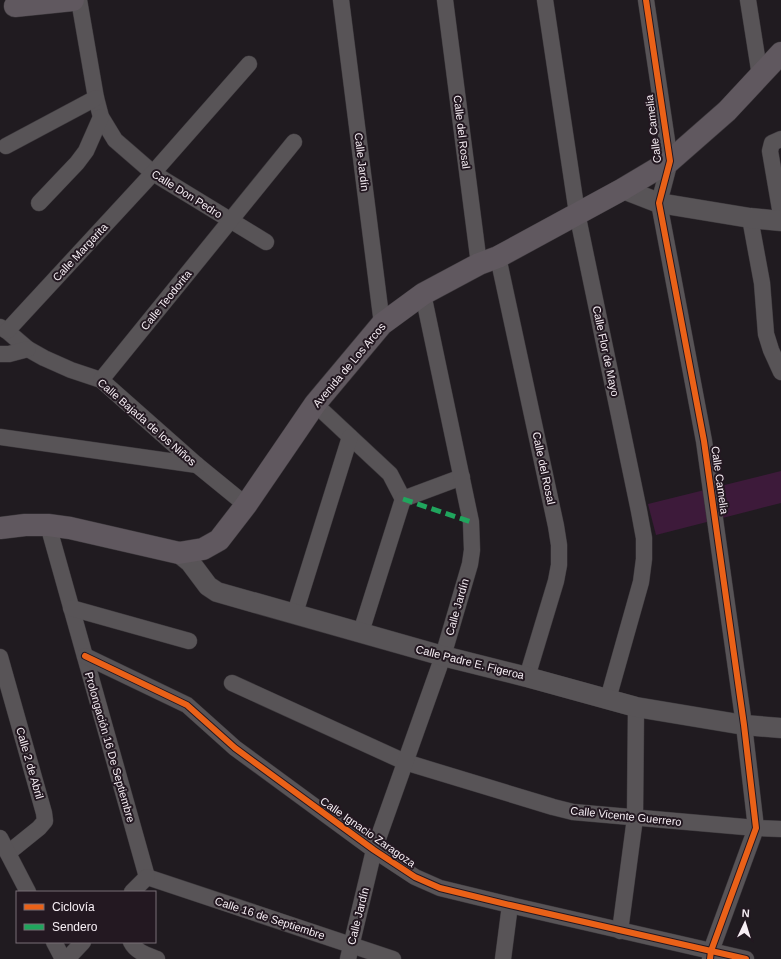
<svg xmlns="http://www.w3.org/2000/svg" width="781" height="959" font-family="Arial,sans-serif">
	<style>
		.green { fill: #3d1a3a }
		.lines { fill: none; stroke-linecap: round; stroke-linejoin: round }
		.minor-casing { stroke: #3c383c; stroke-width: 17 }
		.tertiary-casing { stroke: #3c383c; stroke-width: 21 }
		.secondary-casing { stroke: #3c383c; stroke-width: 23 }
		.minor { stroke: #585457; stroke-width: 16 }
		.tertiary { stroke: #585457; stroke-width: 20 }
		.secondary { stroke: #60585f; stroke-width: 22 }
		.quiet { stroke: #20a55d; stroke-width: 5; stroke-dasharray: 10 5; stroke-linecap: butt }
		.cycleway-casing { stroke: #231821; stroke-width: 8 }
		.cycleway { stroke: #ea6118; stroke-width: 6 }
		.labels { text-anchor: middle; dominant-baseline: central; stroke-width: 4; stroke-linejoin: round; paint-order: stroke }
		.street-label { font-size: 11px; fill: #f7eff5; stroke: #231821 }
	</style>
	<rect width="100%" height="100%" fill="#201b20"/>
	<!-- green -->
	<polygon class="green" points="781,471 781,503 656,535 648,504"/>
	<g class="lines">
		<!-- minor casing -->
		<g class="minor-casing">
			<g id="minor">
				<polyline points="79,0 96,98 101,117 115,140 153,173 266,242"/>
				<polyline points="341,0 382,324"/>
				<polyline points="445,0 479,264"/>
				<polyline points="545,0 577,213 639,511 644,538 644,559 641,582 608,699"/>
				<polyline points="646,0 670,161 659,203 704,441 744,725 756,828 711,951 710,959"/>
				<polyline points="748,0 760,76"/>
				<polyline points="781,139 772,143 770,151 781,215"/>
				<polyline points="6,146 96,98"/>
				<polyline points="39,203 77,163 86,151 101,117"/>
				<polyline points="750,218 762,283 766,334 771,350 781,372"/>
				<polyline points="498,257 556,526 559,545 559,565 556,581 527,677"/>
				<polyline points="0,327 7,331 28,349 44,358 71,370 101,380 197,465 246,505"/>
				<polyline points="7,331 153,173 249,64"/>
				<polyline points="0,354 9,354 28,349"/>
				<polyline points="101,380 294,142"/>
				<polyline points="315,404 390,474 403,499"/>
				<polyline points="0,437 197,465"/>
				<polyline points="403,499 462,477"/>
				<polyline points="48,525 147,877"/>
				<polyline points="71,608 189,641"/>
				<polyline points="295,613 350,437"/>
				<polyline points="361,632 403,499"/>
				<polyline points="85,656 187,705 235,748 374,850 415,877 440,888 510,905 746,959"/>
				<polyline points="0,657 44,813 45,821 39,828 8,853"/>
				<polyline points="232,683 405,762 553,807 573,812 756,828 781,829"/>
				<polyline points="0,838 28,892"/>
				<polyline points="147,877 393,959"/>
				<polyline points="132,892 147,877"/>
				<polyline points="620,931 635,818 636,707"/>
				<polyline points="54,942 63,959"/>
				<path d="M131 942C136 952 147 955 157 959"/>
				<polyline points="67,959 83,942"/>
				<polyline points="348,959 374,850 443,656 470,564 472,550 471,522 423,294"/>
				<polyline points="503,959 510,905"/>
			</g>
		</g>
		<!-- tertiary casing -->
		<g class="tertiary-casing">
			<g id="tertiary">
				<polyline points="623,189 659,203 750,218 781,221"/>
				<polyline points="179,553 190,562 208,586 217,592 443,656 527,677 636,707 744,725 781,728"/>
			</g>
		</g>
		<!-- secondary casing -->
		<g class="secondary-casing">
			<g id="secondary">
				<polyline points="15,6 73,0"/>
				<polyline points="0,528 25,525 48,525 70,528 179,553 203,549 219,540 246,505 315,404 382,324 423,294 479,264 498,257 623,189 670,161 727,111 781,53"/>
			</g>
		</g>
		<!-- minor -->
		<use href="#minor" class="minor"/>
		<!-- tertiary -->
		<use href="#tertiary" class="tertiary"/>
		<!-- secondary -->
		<use href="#secondary" class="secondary"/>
		<!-- quiet -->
		<polyline class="quiet" points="403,499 471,522"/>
		<!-- cycleway casing -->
		<g class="cycleway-casing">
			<g id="cycleway">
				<polyline points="646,0 670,161 659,203 704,441 744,725 756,828 711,951 710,959"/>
				<polyline points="85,656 187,705 235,748 374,850 415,877 440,888 510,905 746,959"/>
			</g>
		</g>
		<!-- cycleway -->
		<use href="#cycleway" class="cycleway"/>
	</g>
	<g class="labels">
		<!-- street labels -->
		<g class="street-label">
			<text transform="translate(653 129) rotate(-97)">Calle Camelia</text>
			<text transform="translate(462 132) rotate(83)">Calle del Rosal</text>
			<text transform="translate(362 162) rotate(83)">Calle Jardín</text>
			<text transform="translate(187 194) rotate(32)">Calle Don Pedro</text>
			<text transform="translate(80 252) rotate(-47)">Calle Margarita</text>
			<text transform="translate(166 300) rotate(-51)">Calle Teodorita</text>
			<text transform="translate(606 351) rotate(78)">Calle Flor de Mayo</text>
			<text transform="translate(349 365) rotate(-50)">Avenida de Los Arcos</text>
			<text transform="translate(147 422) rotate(41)">Calle Bajada de los Niños</text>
			<text transform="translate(544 468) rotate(78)">Calle del Rosal</text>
			<text transform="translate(720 480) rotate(82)">Calle Camelia</text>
			<text transform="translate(457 607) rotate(-74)">Calle Jardín</text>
			<text transform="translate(470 662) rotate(14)">Calle Padre E. Figeroa</text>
			<text transform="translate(110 747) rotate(74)">Prolongación 16 De Septiembre</text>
			<text transform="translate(30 763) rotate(74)">Calle 2 de Abril</text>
			<text transform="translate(626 816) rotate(6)">Calle Vicente Guerrero</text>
			<text transform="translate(368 832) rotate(35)">Calle Ignacio Zaragoza</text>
			<text transform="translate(358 916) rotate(-76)">Calle Jardín</text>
			<text transform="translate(270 918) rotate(18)">Calle 16 de Septiembre</text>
		</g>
	</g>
	<!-- legend -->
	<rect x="16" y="891" width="140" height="52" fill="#231821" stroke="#786e76"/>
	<rect x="24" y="904" width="20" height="6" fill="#ea6118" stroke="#786e76"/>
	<text x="52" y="911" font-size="12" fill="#f7eff5">Ciclovía</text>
	<rect x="24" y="924" width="20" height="6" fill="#20a55d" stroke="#786e76"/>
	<text x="52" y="931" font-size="12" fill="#f7eff5">Sendero</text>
	<!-- north arrow -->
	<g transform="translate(745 923) rotate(4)" stroke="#231821" stroke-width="3" paint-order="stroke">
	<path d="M0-3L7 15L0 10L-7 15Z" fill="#f7eff5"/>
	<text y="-6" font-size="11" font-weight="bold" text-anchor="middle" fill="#f7eff5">N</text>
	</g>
</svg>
